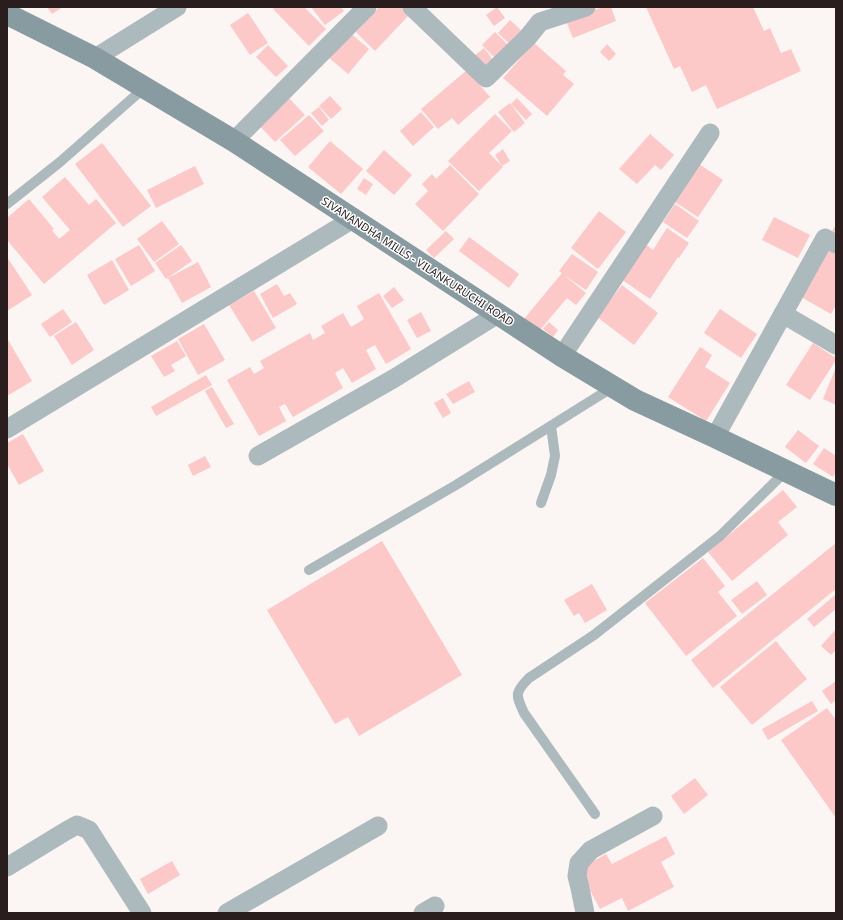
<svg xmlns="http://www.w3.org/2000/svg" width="843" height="920" font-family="'Noto Sans',sans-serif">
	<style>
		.building { fill: #fcc9c8 }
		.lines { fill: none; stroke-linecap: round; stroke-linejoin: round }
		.lane { stroke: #acb9bd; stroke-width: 10 }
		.street { stroke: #acb9bd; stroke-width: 19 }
		.secondary { stroke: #879ba1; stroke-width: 22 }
		.labels { text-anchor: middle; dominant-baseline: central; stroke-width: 3; stroke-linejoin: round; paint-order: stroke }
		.street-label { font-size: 11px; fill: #291d1d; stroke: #fff }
	</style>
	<rect width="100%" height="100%" fill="#fbf5f4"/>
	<!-- building -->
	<g class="building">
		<polygon points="47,7 63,7 52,14"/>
		<polygon points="275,7 304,7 326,29 309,46 273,9"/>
		<polygon points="311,7 341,7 344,11 325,25"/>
		<polygon points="379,7 403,7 410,14 375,51 356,32"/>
		<polygon points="497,7 505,18 494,26 486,15"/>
		<polygon points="603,7 611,7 616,21 573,38 566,21"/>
		<polygon points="646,7 753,7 764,31 770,28 781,53 791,49 801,71 717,109 706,85 692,92 680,66 674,69"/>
		<polygon points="248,13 268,43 250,55 230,25"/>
		<polygon points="510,20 524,33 512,46 498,33"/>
		<polygon points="349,32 369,49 348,74 328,57"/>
		<polygon points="495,32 511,48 498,61 482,45"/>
		<polygon points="534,43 566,71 563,75 574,84 547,116 503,78"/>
		<polygon points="607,44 616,54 609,61 600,52"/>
		<polygon points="268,45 288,66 276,77 256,57"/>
		<polygon points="484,48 493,60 483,69 473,57"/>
		<polygon points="467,70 490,97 458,125 452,118 438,129 421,109"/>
		<polygon points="286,95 305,115 275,142 256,122"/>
		<polygon points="330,96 342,109 331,119 319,106"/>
		<polygon points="517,98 532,114 526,120 511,104"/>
		<polygon points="510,103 525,123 514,132 498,112"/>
		<polygon points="319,107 329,120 322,126 311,113"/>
		<polygon points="421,112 434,127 413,146 400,131"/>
		<polygon points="495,114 512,131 489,153 503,167 479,191 448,161"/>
		<polygon points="309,115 324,131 295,156 280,140"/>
		<polygon points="650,134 674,155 661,170 655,165 637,184 619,169"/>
		<polygon points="330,141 363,169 341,194 308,167"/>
		<polygon points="102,143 151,206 123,227 75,164"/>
		<polygon points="503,149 510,161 502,166 495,155"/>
		<polygon points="384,150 412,175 394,195 366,171"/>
		<polygon points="696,162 723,180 698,217 672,200"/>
		<polygon points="450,165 479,194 443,231 415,204 428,191 422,184 432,174 436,179"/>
		<polygon points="195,166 204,184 156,208 147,190"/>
		<polygon points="65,177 89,205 96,199 116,223 44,284 7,240 7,218 29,199 54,229 52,230 59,239 70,230 42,197"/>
		<polygon points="364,178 373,184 366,195 357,189"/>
		<polygon points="675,204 699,221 687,238 663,222"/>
		<polygon points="599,211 626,232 598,269 571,248"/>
		<polygon points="774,217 810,235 798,258 762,240"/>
		<polygon points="162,221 179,244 154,262 137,239"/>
		<polygon points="836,224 836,234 832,231"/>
		<polygon points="667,228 689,243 679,258 678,257 650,299 621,279 645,244 653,250"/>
		<polygon points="446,231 454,239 434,258 426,250"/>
		<polygon points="469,237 519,274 509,288 459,251"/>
		<polygon points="139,245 155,271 131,286 115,259"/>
		<polygon points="181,245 192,261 166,279 155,263"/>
		<polygon points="829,245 836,249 836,305 831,314 801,297"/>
		<polygon points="572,254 598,272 586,290 564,275 586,293 576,305 567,298 539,331 524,319 562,273 559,271"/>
		<polygon points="7,257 32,295 7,311"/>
		<polygon points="112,260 129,290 104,305 87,275"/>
		<polygon points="198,262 211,287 182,303 168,278"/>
		<polygon points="277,284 284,296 290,293 297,304 273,318 260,294"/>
		<polygon points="622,285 658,313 634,345 597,317"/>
		<polygon points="394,287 404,300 392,308 383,296"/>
		<polygon points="254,291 276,328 252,342 229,305"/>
		<polygon points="379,293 411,349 386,364 375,345 366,350 376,369 352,383 343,368 335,373 343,388 293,417 285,404 279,407 286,421 259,436 227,380 250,367 254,374 264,368 260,361 310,333 313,340 325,333 321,326 343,313 351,327 364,319 357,306"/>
		<polygon points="63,309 72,322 50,337 41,324"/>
		<polygon points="720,309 757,334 741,358 704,333"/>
		<polygon points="421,312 431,331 417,338 407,320"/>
		<polygon points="76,322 94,350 72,365 54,336"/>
		<polygon points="549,322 558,330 553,337 543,329"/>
		<polygon points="204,324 225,360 198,375 178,339"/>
		<polygon points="8,340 32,381 7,396 7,341"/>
		<polygon points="177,341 186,356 171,365 175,371 164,377 151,356"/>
		<polygon points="813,343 836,358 836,360 810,400 786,385"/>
		<polygon points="700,347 712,355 705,367 730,383 706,421 668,397"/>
		<polygon points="836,367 836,405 823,399"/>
		<polygon points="206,375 212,385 156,416 151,407"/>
		<polygon points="469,381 475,392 453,404 446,394"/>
		<polygon points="212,387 234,424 226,428 205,391"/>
		<polygon points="443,398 451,413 443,418 434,403"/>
		<polygon points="798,430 819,446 806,463 785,447"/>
		<polygon points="23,434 44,471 19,485 7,464 7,443"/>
		<polygon points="824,448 836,456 836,472 833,477 813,464"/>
		<polygon points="205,456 211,467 193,476 188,465"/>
		<polygon points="783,490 797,507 778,522 788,535 732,581 708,552"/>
		<polygon points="382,541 462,675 359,736 348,717 335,724 267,610"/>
		<polygon points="836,543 836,589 713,688 691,660"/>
		<polygon points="703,558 725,586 718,592 737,616 686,656 645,603"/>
		<polygon points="757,581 767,595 742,614 731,600"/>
		<polygon points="592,584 607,610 585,623 579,613 574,616 564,600"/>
		<polygon points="836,594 836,609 814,627 807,619"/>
		<polygon points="836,629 836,650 831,655 821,646"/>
		<polygon points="776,641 807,679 752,725 720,687"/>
		<polygon points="836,681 836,700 831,704 822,691"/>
		<polygon points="812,701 818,711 768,740 762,729"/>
		<polygon points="827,708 836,720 836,818 781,740"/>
		<polygon points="695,778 708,795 684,814 671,796"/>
		<polygon points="666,836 675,854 661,862 674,887 628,911 622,898 600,909 579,869 606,854 612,864"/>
		<polygon points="172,861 180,875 148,894 140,879"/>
	</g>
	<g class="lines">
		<!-- lane -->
		<g class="lane">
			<polyline points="7,204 60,162 144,88"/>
			<polyline points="541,503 551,475 555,456 551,426"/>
			<polyline points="309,570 456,485 613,387"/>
			<path d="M595 814 524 713C516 695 514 693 529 678L594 635 720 536 786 471"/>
		</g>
		<!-- street -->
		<g class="street">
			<polyline points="412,7 486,78 528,37 540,22 586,7"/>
			<polyline points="95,58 177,7"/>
			<polyline points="234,141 367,7"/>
			<polyline points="783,314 836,345"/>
			<polyline points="562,356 710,133"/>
			<polyline points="7,429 353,219"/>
			<polyline points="715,437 825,238 836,244"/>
			<polyline points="258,456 393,379 498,314"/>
			<polyline points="7,867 66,831 77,825 89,830 142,913"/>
			<polyline points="227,913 378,826"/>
			<polyline points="423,913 435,906"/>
			<polyline points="585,913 580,888 577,876 579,863 591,850 653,816"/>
		</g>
		<!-- secondary -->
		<polyline class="secondary" points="7,14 95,58 234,141 562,356 635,400 715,437 836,495"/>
	</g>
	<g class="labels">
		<!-- street labels -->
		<g class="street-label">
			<text transform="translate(418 261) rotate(33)">SIVANANDHA MILLS - VILANKURUCHI ROAD</text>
		</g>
	</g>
	<!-- border -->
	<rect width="843" height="920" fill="none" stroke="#291d1d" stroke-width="16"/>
</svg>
